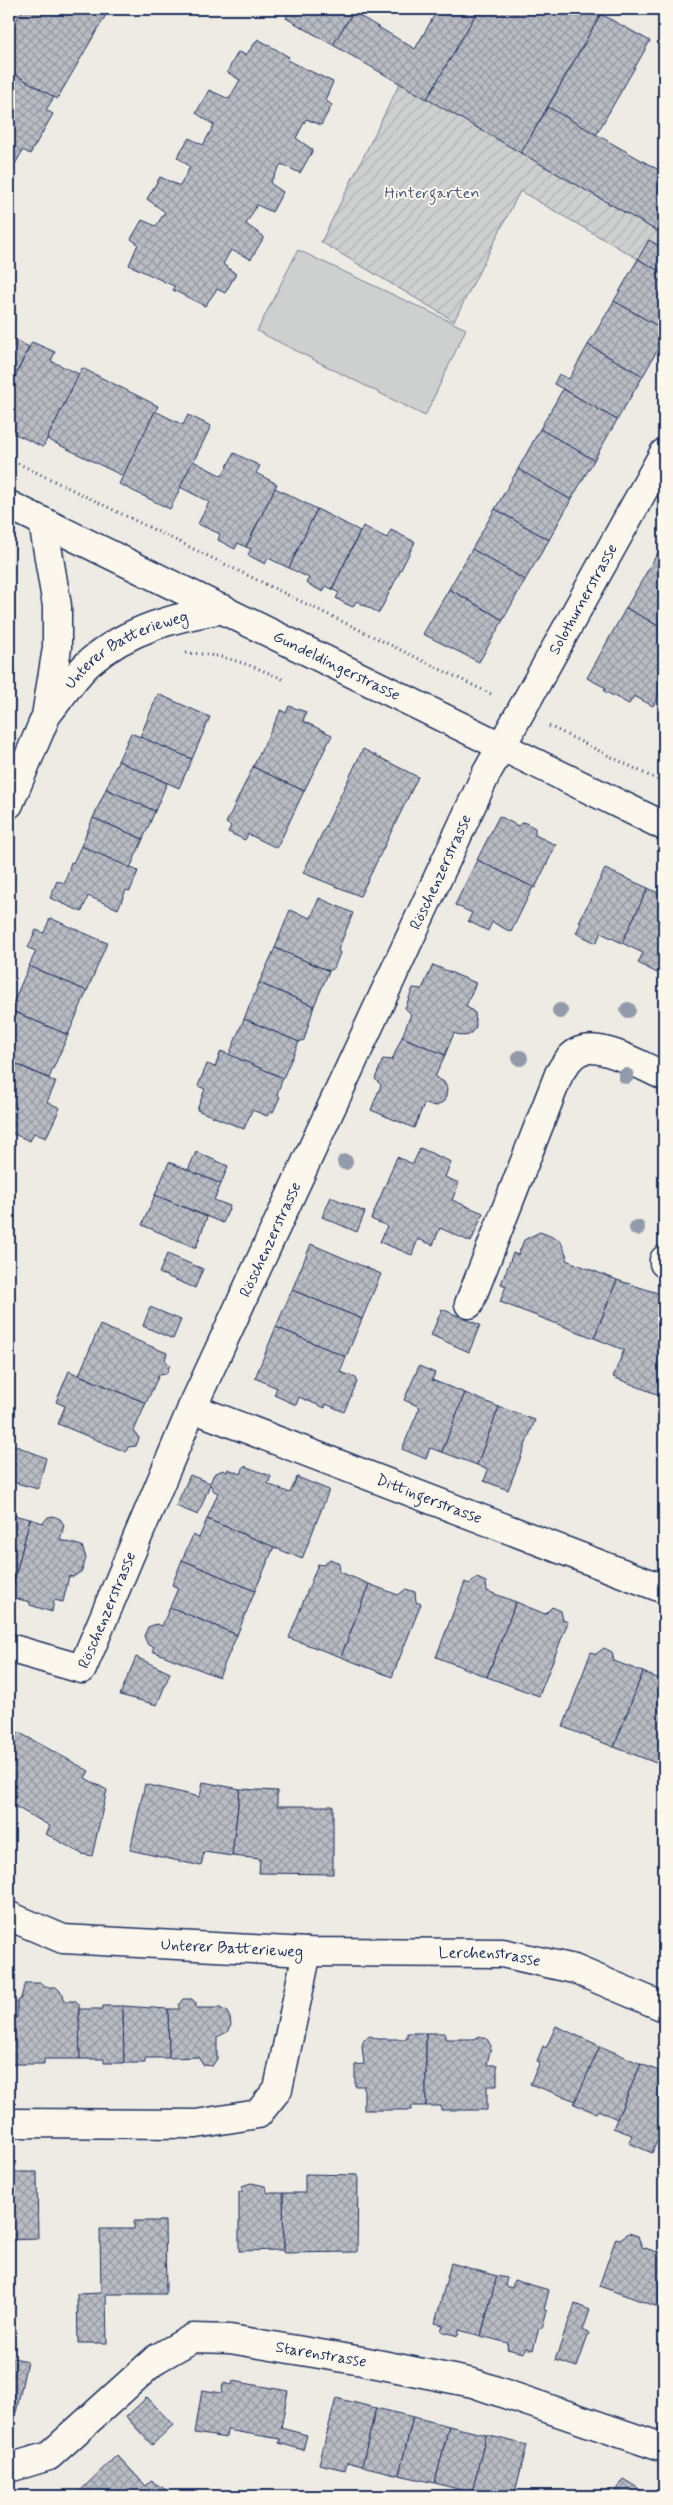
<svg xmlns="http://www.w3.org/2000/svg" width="673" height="2505" font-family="Mynerve,sans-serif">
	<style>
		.grass { fill: #cecfcf; stroke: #747f96 }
		.garden { fill: url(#garden-furrows); stroke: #747f96 }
		.building { fill: url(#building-cross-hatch); stroke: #1b2f5e }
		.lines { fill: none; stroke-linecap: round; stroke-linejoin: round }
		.minor-casing { stroke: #1b2f5e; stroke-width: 31 }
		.major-casing { stroke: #1b2f5e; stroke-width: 31 }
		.path { stroke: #1b2f5e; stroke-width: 3; stroke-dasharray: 1 4; stroke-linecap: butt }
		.minor { stroke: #fbf7ec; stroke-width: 28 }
		.major { stroke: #fbf7ec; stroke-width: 28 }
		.tree { fill: #939aaa }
		.labels { text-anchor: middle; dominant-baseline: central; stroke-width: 4; stroke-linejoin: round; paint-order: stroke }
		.park-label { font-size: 16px; fill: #48577a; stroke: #fbf7ec }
		.street-label { font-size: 16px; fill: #1b2f5e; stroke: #fbf7ec }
	</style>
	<defs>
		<pattern id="garden-furrows" width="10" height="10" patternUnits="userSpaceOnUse" patternTransform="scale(1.25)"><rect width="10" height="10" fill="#cecfcf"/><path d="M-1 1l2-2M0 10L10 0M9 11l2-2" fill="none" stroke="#b0b2b4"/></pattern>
		<pattern id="building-cross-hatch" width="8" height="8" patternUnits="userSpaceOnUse" patternTransform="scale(1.25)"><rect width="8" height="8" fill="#b9bcc3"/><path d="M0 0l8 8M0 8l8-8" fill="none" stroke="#9699a2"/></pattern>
	</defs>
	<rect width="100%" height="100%" fill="#eeebe4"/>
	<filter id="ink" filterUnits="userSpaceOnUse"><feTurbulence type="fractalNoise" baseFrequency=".02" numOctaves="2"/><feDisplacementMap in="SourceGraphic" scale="10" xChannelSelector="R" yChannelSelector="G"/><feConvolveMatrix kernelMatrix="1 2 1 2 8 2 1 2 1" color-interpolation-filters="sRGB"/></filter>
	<g filter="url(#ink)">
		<!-- grass -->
		<polygon class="grass" points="298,250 466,329 425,416 257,331"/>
		<!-- garden -->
		<polygon class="garden" points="400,83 664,235 659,246 649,240 638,259 520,191 454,321 321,242"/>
		<!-- building -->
		<g class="building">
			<polygon points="23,9 100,9 107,13 57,99 9,71 9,33"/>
			<polygon points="291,9 355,9 333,45 286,18"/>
			<polygon points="438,9 479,9 427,99 333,45 353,12 415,49"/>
			<polygon points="479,9 604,9 521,153 427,99"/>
			<polygon points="601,14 650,41 596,135 548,107"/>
			<polygon points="258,39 289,57 287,60 333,82 325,100 332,105 321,125 306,119 296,138 313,150 300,173 281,164 270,183 283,192 272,212 257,205 246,224 264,237 251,259 231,250 223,264 236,274 225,293 217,289 205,306 173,290 174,286 129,265 138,244 131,239 142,220 156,226 165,212 147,199 160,177 180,186 190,167 177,157 189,138 203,145 214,125 196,113 209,90 229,99 240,80 227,72 238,52 246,55"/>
			<polygon points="9,71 54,97 46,110 53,114 30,154 23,150 15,164 9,160"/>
			<polygon points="548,107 664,173 664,235 521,153"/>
			<polygon points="9,160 15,164 9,174"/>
			<polygon points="664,237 664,274 638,259 649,240 659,246"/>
			<polygon points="638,259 664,274 664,330 614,301"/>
			<polygon points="614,301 664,330 664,338 643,376 588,345"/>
			<polygon points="9,337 29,347 9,389"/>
			<polygon points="32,342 55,352 51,361 79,374 43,447 9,431 9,389"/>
			<polygon points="588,345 643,376 617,420 554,384 559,374 569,379"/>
			<polygon points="82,368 158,406 123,476 47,439"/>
			<polygon points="563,389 617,420 594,460 540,429"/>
			<polygon points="155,411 183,425 188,415 211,426 170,509 119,484"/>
			<polygon points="540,429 594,460 571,500 518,469"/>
			<polygon points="234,453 260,466 256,473 277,484 246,547 238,543 235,549 218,540 220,534 198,524 209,502 180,487 193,461 222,476"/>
			<polygon points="518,469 571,500 549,540 495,509"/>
			<polygon points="275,488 317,509 289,568 268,558 265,564 248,555 251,549 246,547"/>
			<polygon points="317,509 360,531 332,589 326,586 323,592 306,583 309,578 289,568"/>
			<polygon points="495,509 549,540 525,580 472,549"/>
			<polygon points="363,526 387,538 391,530 415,542 379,613 356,601 353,607 344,603 336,598 339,593 332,589"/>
			<polygon points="664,542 664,629 626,608"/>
			<polygon points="472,549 525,580 503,620 449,589"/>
			<polygon points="449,589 503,620 479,662 423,634"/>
			<polygon points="626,608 664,629 664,686 653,706 634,696 629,704 604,691 606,688 587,678"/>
			<polygon points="158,694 210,717 192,759 140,737"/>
			<polygon points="289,706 306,712 303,721 332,735 304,791 253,767 281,710 286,713"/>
			<polygon points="131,733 192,759 179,788 118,761"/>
			<polygon points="363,749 418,777 360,896 303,873"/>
			<polygon points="118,761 167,783 155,811 106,789"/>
			<polygon points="253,767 304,791 277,848 248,834 245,840 228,832 231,826 226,823"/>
			<polygon points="106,789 155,811 143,839 93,818"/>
			<polygon points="499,816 518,826 524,822 535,828 535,835 556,845 535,888 477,860"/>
			<polygon points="93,818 143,839 130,868 81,846"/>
			<polygon points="81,846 138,871 130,891 126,890 118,909 88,896 82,912 50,898 57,881 65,883 71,862 73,863"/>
			<polygon points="477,860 533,887 511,932 492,922 488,931 468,921 472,913 455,905"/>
			<polygon points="605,869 648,888 622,943 601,933 596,943 576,933 581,923 579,922"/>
			<polygon points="648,888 664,896 664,964 662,963 657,973 638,963 643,953 622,943"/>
			<polygon points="319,898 353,913 338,950 340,953 334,968 329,971 275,948 290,910 311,918"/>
			<polygon points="50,918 107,943 87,991 29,966 36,951 28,948 36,930 44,933"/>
			<polygon points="275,948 329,971 314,1006 259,983"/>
			<polygon points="433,965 476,983 466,1006 475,1013 476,1027 469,1035 463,1036 454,1033 445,1055 402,1037 411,1014 405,1008 413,988 422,989"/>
			<polygon points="29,966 87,991 68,1035 10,1010"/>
			<polygon points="259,983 314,1006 304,1040 299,1042 244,1019"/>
			<polygon points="10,1010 68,1035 49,1078 9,1061"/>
			<polygon points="244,1019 299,1042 283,1078 229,1055"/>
			<polygon points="402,1037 445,1055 435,1077 444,1082 447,1088 446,1096 444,1101 437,1106 424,1104 414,1128 371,1110 381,1085 375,1079 383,1059 392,1060"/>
			<polygon points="221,1051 283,1078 277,1094 280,1097 273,1112 270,1112 267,1116 252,1110 244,1129 197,1110 205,1089 198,1086 207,1064 215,1067"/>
			<polygon points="9,1061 56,1082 47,1102 60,1108 46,1138 34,1133 30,1141 9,1132"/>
			<polygon points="420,1148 451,1162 445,1177 459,1183 452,1200 483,1213 471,1242 440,1228 433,1245 418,1239 412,1255 380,1242 387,1226 371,1219 397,1157 413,1164"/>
			<polygon points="196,1152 228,1166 221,1184 188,1170"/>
			<polygon points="169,1162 221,1184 214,1200 230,1206 223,1223 155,1195"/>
			<polygon points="155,1195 207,1217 196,1248 142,1225"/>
			<polygon points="331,1197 365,1212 357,1232 322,1217"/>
			<polygon points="540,1232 560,1240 567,1256 566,1260 617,1280 594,1338 500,1302 506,1286 501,1284 513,1253 518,1255 524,1240"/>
			<polygon points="311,1244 381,1274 362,1319 292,1290"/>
			<polygon points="167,1254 203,1269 195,1288 159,1273"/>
			<polygon points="617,1280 664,1295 664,1397 613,1377 624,1350 594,1338"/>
			<polygon points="292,1290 362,1319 346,1357 276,1327"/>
			<polygon points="150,1307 181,1320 173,1339 143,1326"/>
			<polygon points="442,1309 480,1325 469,1352 431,1335"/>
			<polygon points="100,1325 167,1353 165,1360 170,1365 166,1374 159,1375 146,1403 79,1375"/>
			<polygon points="276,1327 346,1357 340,1372 356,1378 357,1382 344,1412 326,1404 325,1408 299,1397 296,1405 274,1395 277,1388 255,1378"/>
			<polygon points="419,1366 435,1373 432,1380 465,1393 442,1452 430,1448 426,1459 402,1449 420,1407 404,1400"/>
			<polygon points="69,1371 146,1403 134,1431 139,1438 136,1446 128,1447 126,1452 58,1424 65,1406 56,1402"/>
			<polygon points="465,1393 499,1407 477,1465 442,1452"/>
			<polygon points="499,1407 535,1420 508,1490 484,1481 488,1470 477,1465"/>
			<polygon points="9,1443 46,1458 38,1489 9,1481"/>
			<polygon points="244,1466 271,1476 268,1484 290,1493 297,1477 329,1490 302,1559 207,1519 218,1493 214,1491 210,1484 198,1515 176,1506 190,1475 210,1483 214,1474 223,1470 227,1472 228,1469 241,1474"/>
			<polygon points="9,1514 30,1519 10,1597 9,1597"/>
			<polygon points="53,1516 60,1519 64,1525 60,1540 82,1546 86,1558 82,1571 73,1577 69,1576 63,1602 54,1600 52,1612 30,1605 30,1602 10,1597 30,1519 43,1523 48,1517"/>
			<polygon points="207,1519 274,1547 255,1591 182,1560 193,1535 199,1538"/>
			<polygon points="330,1559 339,1563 340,1572 369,1584 341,1657 289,1638 318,1564 323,1565"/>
			<polygon points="182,1560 255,1591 237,1635 170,1607 178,1588 172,1585"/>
			<polygon points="477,1578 486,1582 487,1591 516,1602 487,1677 436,1657 465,1582 469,1584"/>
			<polygon points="369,1584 398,1595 406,1589 415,1592 416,1602 421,1604 392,1677 341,1657"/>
			<polygon points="516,1602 545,1614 552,1607 561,1611 563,1620 568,1622 539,1696 487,1677"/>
			<polygon points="170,1607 237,1635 219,1677 152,1651 154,1647 148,1645 144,1636 148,1627 156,1624 162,1626"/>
			<polygon points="604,1648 612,1652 614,1661 643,1672 614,1747 563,1727 591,1652 596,1654"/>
			<polygon points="136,1657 170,1673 157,1705 120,1695"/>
			<polygon points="643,1672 664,1681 664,1766 614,1747"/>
			<polygon points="18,1732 89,1771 85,1778 107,1790 92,1856 82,1854 46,1834 50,1826 9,1803 9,1736 14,1739"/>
			<polygon points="203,1782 240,1789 232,1856 204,1852 201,1866 130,1850 145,1784 200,1797"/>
			<polygon points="240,1789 277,1791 277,1806 333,1806 333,1874 259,1873 260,1859 232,1856"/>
			<polygon points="25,1983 41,1983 43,1987 56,1987 63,1994 64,2001 76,2001 79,2004 80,2059 44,2059 44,2064 12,2064 11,2017 17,2017 17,2002 21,1998"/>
			<polygon points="183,1999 192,1999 196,2003 196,2008 220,2008 227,2012 230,2018 231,2025 227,2032 217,2037 217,2059 212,2066 203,2065 198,2057 169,2058 168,2009 179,2009 179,2004"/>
			<polygon points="103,2006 123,2006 124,2063 104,2063 104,2059 80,2059 79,2009 103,2009"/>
			<polygon points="123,2006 168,2009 169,2058 145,2058 145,2063 124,2063"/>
			<polygon points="556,2026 600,2046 576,2101 530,2084 540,2062 537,2061 543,2046 546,2048"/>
			<polygon points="407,2033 426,2033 426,2106 411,2106 411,2110 364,2110 364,2086 355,2086 355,2065 364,2064 362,2046 364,2039 370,2036 378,2039 407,2039"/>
			<polygon points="426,2033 445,2033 445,2039 474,2039 480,2036 487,2039 491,2046 487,2065 497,2065 497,2086 487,2086 487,2110 441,2110 441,2106 426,2106"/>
			<polygon points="600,2046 641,2064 617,2119 598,2110 596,2113 574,2104"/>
			<polygon points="641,2064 664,2073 664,2124 652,2153 629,2143 632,2135 613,2128"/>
			<polygon points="9,2172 37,2172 38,2239 9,2240"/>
			<polygon points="305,2174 358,2175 357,2252 284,2253 283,2193 305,2193"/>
			<polygon points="251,2183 265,2186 268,2193 283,2193 284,2253 282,2250 239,2251 239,2192 242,2192 242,2186"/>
			<polygon points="134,2221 165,2221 166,2294 106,2294 107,2343 78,2343 77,2294 101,2293 100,2229 134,2229"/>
			<polygon points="629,2233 638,2236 642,2247 664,2254 664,2290 658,2307 599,2286 616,2238 620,2239"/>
			<polygon points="451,2263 497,2276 481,2336 459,2330 458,2336 441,2331 443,2325 435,2323"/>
			<polygon points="497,2276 507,2278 505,2286 512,2288 514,2280 549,2290 544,2310 547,2311 542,2328 539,2328 533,2350 525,2348 524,2353 507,2349 508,2343 481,2336"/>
			<polygon points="575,2304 590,2310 583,2330 589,2333 577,2367 555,2360"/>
			<polygon points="9,2357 27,2361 16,2413 9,2411"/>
			<polygon points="233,2381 288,2391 281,2428 307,2435 303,2450 279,2443 280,2439 227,2430 226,2438 195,2433 202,2390 222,2393 223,2383 232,2385"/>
			<polygon points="147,2397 173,2425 152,2445 126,2417"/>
			<polygon points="336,2398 376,2408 362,2466 347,2462 345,2470 319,2464"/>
			<polygon points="376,2408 413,2417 399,2475 362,2466"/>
			<polygon points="413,2417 449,2426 435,2483 399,2475"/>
			<polygon points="449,2426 486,2435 472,2493 435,2483"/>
			<polygon points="486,2435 527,2445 514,2496 471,2496"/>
			<polygon points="117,2455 146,2486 151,2481 170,2492 169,2496 153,2496 146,2493 142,2496 71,2496 78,2493"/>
			<polygon points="623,2479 633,2485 650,2496 612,2496"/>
		</g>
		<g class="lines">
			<!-- minor casing -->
			<g class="minor-casing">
				<g id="minor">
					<path id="s1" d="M48 713C61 697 74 676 90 662 128 629 175 617 224 609"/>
					<polyline points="9,804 46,716 57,648 57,606 43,522"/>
					<polyline points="664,1260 664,1263"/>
					<path d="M469 1304 559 1074C564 1066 570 1055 580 1051 601 1042 644 1067 664 1076"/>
					<path id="s2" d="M192 1408 664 1589"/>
					<path id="s3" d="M9 1648 82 1669 192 1408 486 774 664 453"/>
					<path id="s4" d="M9 1916 63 1939 307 1952 502 1953 574 1969 664 2007"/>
					<polyline points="9,2123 196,2124 258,2114 278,2089 307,1952"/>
					<path id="s5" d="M9 2468 49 2456 156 2359 193 2338 230 2339 362 2361 473 2383 664 2448"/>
				</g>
			</g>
			<!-- major casing -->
			<g class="major-casing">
				<g id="major">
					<path id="s6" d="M9 505 664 826"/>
				</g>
			</g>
			<!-- path -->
			<g class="path">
				<polyline points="9,459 491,694"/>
				<path d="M186 653C224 654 251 665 285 680"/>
				<polyline points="549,726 664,783"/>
			</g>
			<!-- minor -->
			<use href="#minor" class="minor"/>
			<!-- major -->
			<use href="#major" class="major"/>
		</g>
		<!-- trees -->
		<g class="tree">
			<circle cx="628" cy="1010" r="8"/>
			<circle cx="560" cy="1011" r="8"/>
			<circle cx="520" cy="1058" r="8"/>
			<circle cx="626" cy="1076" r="8"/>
			<circle cx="345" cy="1162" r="8"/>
			<circle cx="637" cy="1228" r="8"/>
		</g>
	</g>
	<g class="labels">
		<!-- park labels -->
		<g class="park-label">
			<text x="432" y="193">Hintergarten</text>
		</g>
		<!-- street labels -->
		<g class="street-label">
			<text stroke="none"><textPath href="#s3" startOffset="1258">Solothurnerstrasse</textPath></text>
			<text stroke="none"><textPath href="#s1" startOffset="104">Unterer Batterieweg</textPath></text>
			<text stroke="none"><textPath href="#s6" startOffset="365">Gundeldingerstrasse</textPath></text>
			<text stroke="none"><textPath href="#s3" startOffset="950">Röschenzerstrasse</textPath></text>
			<text stroke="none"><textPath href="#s3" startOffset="545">Röschenzerstrasse</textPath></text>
			<text stroke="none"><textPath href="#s2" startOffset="254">Dittingerstrasse</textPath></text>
			<text stroke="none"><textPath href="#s3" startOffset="140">Röschenzerstrasse</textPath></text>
			<text stroke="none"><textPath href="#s4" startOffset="228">Unterer Batterieweg</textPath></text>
			<text stroke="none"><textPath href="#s4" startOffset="486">Lerchenstrasse</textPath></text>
			<text stroke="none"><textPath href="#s5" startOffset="358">Starenstrasse</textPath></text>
		</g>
	</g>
	<!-- margin -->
	<rect width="673" height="2505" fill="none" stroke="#fbf7ec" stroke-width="30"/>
	<rect x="15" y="15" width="643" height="2475" fill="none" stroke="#1b2f5e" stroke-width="2" filter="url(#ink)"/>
</svg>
